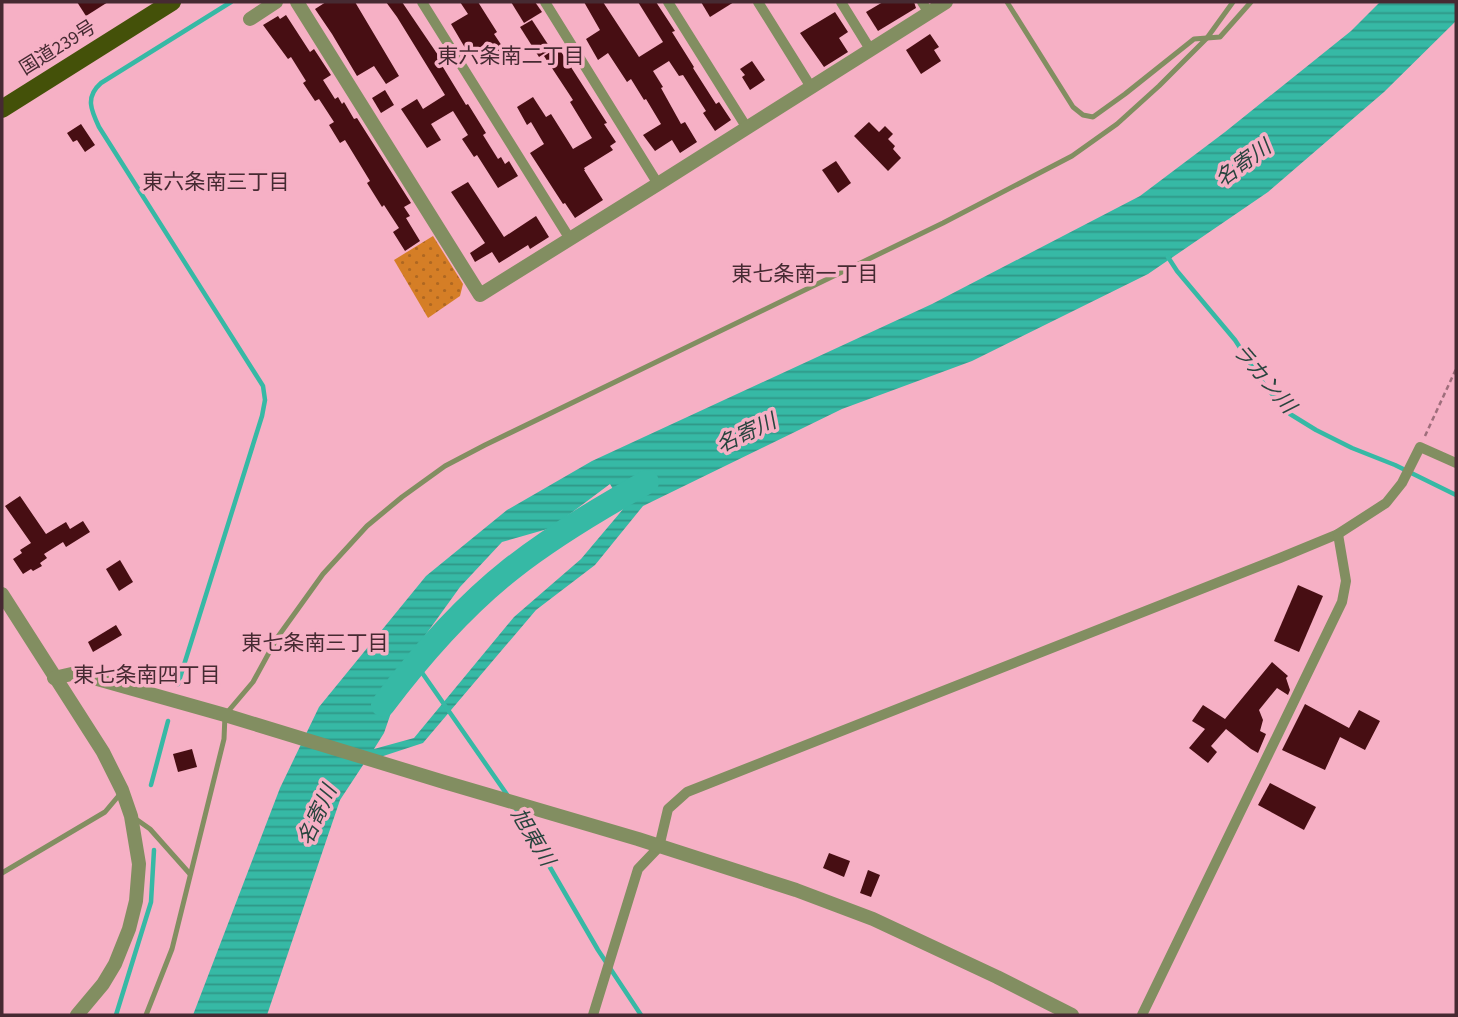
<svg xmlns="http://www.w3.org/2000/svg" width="1458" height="1017" font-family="'Source Sans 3','Noto Sans JP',sans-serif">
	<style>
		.park { fill: url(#park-dots) }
		.water { fill: url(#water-rules); fill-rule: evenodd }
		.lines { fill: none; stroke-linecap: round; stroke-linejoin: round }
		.stream { stroke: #36b9a5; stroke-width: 4.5 }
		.river { stroke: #36b9a5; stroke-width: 24 }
		.building { fill: #470e13 }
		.path { stroke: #9f6e7c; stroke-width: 2.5; stroke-dasharray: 5 3.5; stroke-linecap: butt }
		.service { stroke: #828e61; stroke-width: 5 }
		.minor { stroke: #828e61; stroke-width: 10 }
		.tertiary { stroke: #828e61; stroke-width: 14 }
		.trunk { stroke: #445109; stroke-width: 18 }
		.labels { text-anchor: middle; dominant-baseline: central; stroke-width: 7; stroke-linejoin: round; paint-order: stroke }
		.street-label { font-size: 19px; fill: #462a32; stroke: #f6b0c5 }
		.neighbourhood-label { font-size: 21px; fill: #462a32; stroke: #f6b0c5 }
		.water-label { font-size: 21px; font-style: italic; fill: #28443e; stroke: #f6b0c5 }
	</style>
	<defs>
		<pattern id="park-dots" width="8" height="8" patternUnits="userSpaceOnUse" patternTransform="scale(1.75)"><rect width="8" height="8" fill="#d57e26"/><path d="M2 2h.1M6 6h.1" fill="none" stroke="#af6721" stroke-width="1.8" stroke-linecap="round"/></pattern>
		<pattern id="water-rules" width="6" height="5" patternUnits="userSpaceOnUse" patternTransform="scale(1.75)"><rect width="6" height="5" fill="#36b9a5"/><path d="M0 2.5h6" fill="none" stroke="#2f9787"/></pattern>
	</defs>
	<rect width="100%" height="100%" fill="#f6b0c5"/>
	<!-- park -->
	<polygon class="park" points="433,236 463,284 460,296 428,318 394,260"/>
	<!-- water -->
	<path class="water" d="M1380 2H1456V21L1384 92 1268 192 1148 274 972 361 842 409 643 506 595 565 536 610 423 743 365 762 340 800 267 1015H193L280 788 319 707 426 576 507 510 592 461 932 304 1140 196 1225 132 1351 31ZM610 484 624 508 581 559 514 617 414 738 374 749 384 733 411 655 460 587 502 542 551 528Z"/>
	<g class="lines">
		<!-- stream -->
		<g class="stream">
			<polyline points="1168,257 1177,271 1235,340 1265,386 1290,414 1316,430 1352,448 1395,465 1456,495"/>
			<polyline points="416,664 508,796"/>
			<path d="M178 684 262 416 265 400 263 386 99 127C91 110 85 97 101 83L231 2"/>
			<polyline points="151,785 168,721"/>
			<polyline points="515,807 598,950 641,1015"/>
			<polyline points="116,1015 151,902 154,850"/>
		</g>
		<!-- river -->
		<path class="river" d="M383 705C420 656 463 607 511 569 553 536 600 508 647 482"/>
	</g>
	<!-- building -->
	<g class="building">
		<polygon points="77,2 108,2 86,16"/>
		<polygon points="326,2 355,2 399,76 386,84 374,66 357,76 332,34 315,9"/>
		<polygon points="386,2 402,2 440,58 438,59 466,105 468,104 486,133 483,135 498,159 501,157 505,164 509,161 518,176 498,188 477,155 474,157 462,139 468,135 453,111 431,124 441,140 427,148 401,109 417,99 423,109 445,95 397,17"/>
		<polygon points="460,2 478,2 497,32 494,34 512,61 503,67 501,65 498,66 487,49 471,58 451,24 468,14"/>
		<polygon points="511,2 535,2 542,12 524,23"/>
		<polygon points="584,2 603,2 639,57 663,42 638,2 656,2 675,31 672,32 694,67 693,68 716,104 719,102 731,120 715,131 703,113 706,111 683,75 679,76 669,61 653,71 663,87 661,88 681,124 685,122 697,142 680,153 672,140 655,151 643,135 661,124 646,99 644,100 631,79 627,82 608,53 598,60 586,39 600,30"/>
		<polygon points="701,2 734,2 710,17"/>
		<polygon points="883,2 914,2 916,8 878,31 866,12"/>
		<polygon points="835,12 848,32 839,38 848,52 824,67 800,33"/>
		<polygon points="286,15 310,52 314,49 331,75 323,80 335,99 338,97 342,104 344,102 354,119 357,118 411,203 404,207 410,216 406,218 420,241 405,251 393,232 399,228 384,205 382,207 367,183 370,181 345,140 340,143 329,125 334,122 319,99 315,101 303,83 306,81 291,57 288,59 263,25 278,16 280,19"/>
		<polygon points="532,20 551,49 539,57 520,27"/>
		<polygon points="930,34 939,47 934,50 941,61 921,74 906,50"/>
		<polygon points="558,47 607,123 604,124 616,142 610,146 613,150 584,168 585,170 584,170 603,200 575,218 565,203 563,204 530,153 544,144 531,122 527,125 517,107 533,97 546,117 551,114 573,149 592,138 570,102 573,100 544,56"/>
		<polygon points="752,61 765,80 750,90 742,77 745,75 740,69"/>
		<polygon points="385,90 394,105 381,113 372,98"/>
		<polygon points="869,122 879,132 885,126 893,134 888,139 895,146 893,149 901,158 888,171 854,136"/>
		<polygon points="81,124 95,145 85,152 77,140 73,142 67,133"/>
		<polygon points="836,161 851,183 838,193 822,170"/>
		<polygon points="468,182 504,237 536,216 549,237 530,249 528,245 499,263 492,252 475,262 470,253 485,243 451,192"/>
		<polygon points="20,496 46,534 66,522 70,529 83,521 90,532 66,547 63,542 44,554 47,558 40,563 42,566 33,571 31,569 23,574 13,559 22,553 20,550 31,543 5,506"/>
		<polygon points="120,560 133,582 119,591 106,569"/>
		<polygon points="1298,585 1323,596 1299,652 1274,641"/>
		<polygon points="116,625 122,635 93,652 88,642"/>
		<polygon points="1272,662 1288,676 1286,678 1290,690 1288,695 1277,688 1259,710 1263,720 1260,731 1266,734 1258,753 1251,749 1226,729 1211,746 1217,752 1208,763 1189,748 1205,729 1192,721 1203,705 1225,719"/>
		<polygon points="1305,704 1349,728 1359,710 1380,721 1365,750 1340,737 1325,770 1282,750"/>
		<polygon points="192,749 197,767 178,772 173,754"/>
		<polygon points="1270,783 1316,807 1304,830 1258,805"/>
		<polygon points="829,853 850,861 844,877 823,868"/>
		<polygon points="868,870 880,875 871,897 860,893"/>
	</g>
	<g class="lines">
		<!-- path -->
		<polyline class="path" points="1425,436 1456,369"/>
		<!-- service -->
		<g class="service">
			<polyline points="1007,2 1073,107 1083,115 1093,117 1125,94 1194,39 1220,37 1251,2"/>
			<polyline points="133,817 150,829 190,874"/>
			<polyline points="2,873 105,812 121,793"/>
			<polyline points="146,1015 172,949 224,739 225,715 253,682 277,638 323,574 367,526 402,497 445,466 485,445 943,223 1072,156 1117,124 1159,86 1207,38 1233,2"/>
		</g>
		<!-- minor -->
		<g class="minor">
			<polyline points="422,2 570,239"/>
			<polyline points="545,2 658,184"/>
			<polyline points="668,2 747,128"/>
			<polyline points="758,2 811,87"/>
			<polyline points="841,2 870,49"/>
			<polyline points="922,2 929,13"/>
			<polyline points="593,1015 638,869 659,847 668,809 687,792 1280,558 1338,534 1386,503 1402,483 1420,447 1456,463"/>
			<polyline points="1142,1015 1342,602 1346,581 1338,534"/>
		</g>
		<!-- tertiary -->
		<g class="tertiary">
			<polyline points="297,2 480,295 658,184 946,2"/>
			<polyline points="250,19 276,2"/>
			<polyline points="2,594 103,752 122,790 131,816 139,864 136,901 129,929 115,964 103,984 77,1015"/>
			<polyline points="54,678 76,673 225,715 444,782 638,839 796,890 873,919 997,977 1072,1015"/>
		</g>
		<!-- trunk -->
		<polyline class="trunk" points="2,109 172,2"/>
	</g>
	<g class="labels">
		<!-- street labels -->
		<g class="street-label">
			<text transform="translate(58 48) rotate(-32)">国道239号</text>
		</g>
		<!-- neighbourhood labels -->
		<g class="neighbourhood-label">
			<text x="511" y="56">東六条南二丁目</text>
			<text x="216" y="182">東六条南三丁目</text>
			<text x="805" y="274">東七条南一丁目</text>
			<text x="315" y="643">東七条南三丁目</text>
			<text x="147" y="675">東七条南四丁目</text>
		</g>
		<!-- water labels -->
		<g class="water-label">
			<text transform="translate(1243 163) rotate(-36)">名寄川</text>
			<text transform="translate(1264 378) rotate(49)">ラカン川</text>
			<text transform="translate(746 433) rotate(-25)">名寄川</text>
			<text transform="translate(317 815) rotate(-65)">名寄川</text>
			<text transform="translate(533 837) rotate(59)">旭東川</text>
		</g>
	</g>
	<!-- border -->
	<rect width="1458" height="1017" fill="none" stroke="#462a32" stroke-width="7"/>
</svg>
